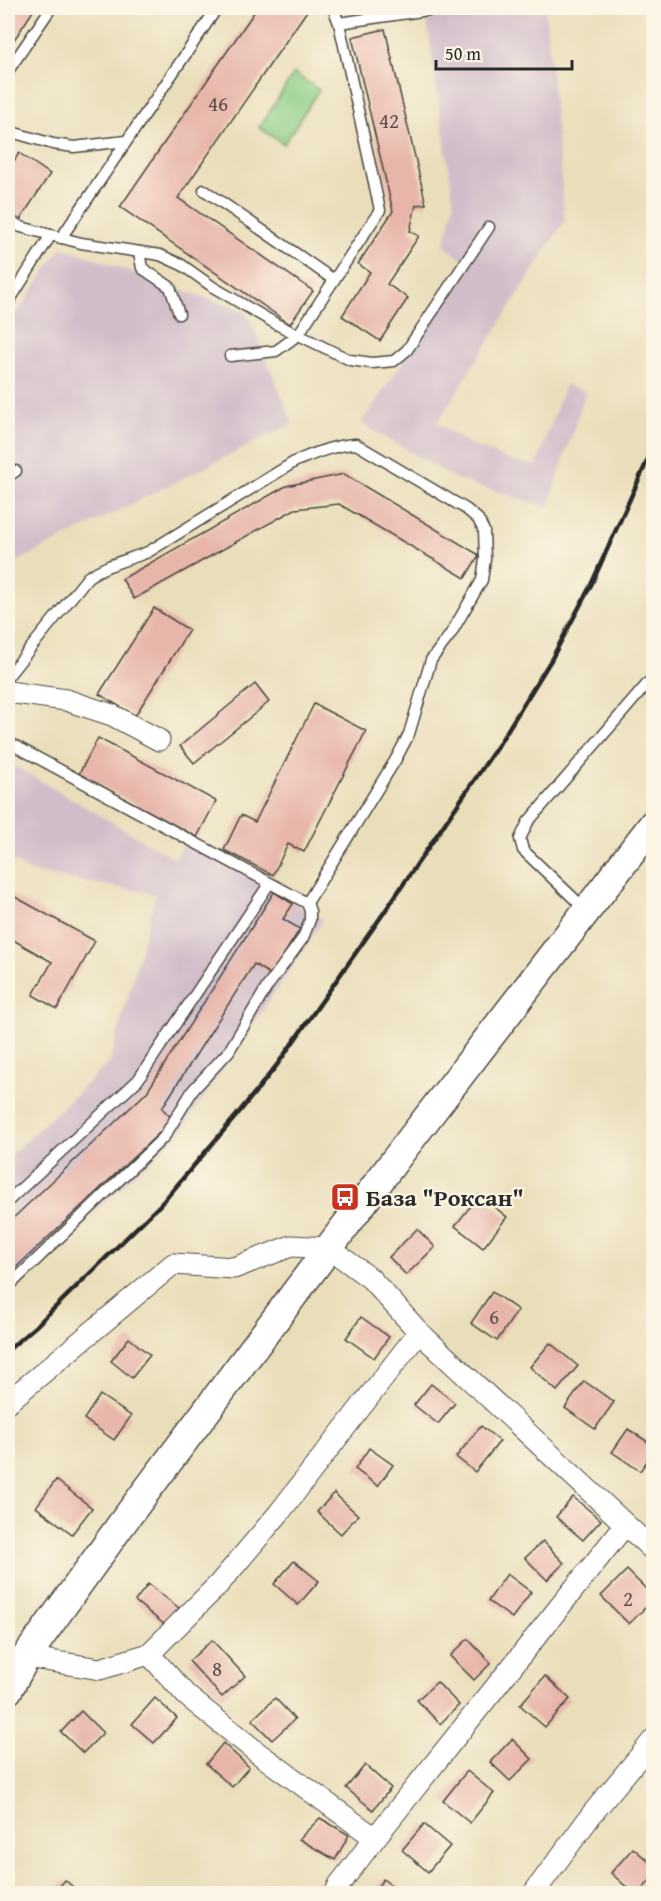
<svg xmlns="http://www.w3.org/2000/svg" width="661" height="1901" font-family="'Gentium Book Plus',serif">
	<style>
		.industrial { fill: #d1bdca }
		.green { fill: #8dcf87; stroke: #5c7d59; stroke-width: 1.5 }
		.building { fill: #e8b5aa }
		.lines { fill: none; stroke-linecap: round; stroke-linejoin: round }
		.lane-casing { stroke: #484640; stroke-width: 13 }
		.street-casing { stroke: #484640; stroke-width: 23 }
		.secondary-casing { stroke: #484640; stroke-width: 31 }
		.lane { stroke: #fff; stroke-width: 10 }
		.street { stroke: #fff; stroke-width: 21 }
		.secondary { stroke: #fff; stroke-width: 28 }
		.rail { stroke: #2b2b2b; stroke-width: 4.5 }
		.labels { text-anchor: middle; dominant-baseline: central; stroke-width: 4.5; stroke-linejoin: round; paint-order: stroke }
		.number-label { font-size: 21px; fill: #5a4e4b }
		.poi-label { font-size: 24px; font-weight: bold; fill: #2b2b2b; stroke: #fcf5e5; text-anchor: start }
	</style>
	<rect width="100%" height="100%" fill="#fcf5e5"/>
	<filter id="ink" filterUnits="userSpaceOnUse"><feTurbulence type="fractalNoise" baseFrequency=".0167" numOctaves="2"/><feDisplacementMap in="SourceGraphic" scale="12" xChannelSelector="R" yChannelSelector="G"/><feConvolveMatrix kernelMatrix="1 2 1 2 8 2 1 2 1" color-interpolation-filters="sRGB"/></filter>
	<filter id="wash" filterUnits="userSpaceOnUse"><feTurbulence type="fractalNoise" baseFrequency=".008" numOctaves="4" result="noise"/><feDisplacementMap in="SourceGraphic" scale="24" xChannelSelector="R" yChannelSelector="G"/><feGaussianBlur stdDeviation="1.35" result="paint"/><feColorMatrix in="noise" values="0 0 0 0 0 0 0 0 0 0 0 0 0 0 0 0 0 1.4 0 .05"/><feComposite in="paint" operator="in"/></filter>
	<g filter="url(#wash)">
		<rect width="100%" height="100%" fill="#eadeba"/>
		<!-- industrial -->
		<g class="industrial">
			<polygon points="425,8 545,8 565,220 437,423 471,445 509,460 536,466 565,385 586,392 548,507 456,479 361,423 469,265 444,245 454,205"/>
			<polygon points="62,247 247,313 293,423 8,566 8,326"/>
			<polygon points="8,762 175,859 185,841 323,920 181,1131 8,1292 8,1158 110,1062 156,894 31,872 8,858"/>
		</g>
		<!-- green -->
		<polygon class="green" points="294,73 319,90 284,144 259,128"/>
		<g id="blocks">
			<!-- building -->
			<g class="building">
				<polygon points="8,8 35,8 8,49"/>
				<polygon points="257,8 309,8 178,198 313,291 290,324 120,207"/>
				<polygon points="361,8 383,8 383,9 362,12"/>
				<polygon points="385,29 426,204 416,205 410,231 419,236 387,284 408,298 380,341 342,316 370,272 358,264 393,211 352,37"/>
				<polygon points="19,153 50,174 20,220 8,212 8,171"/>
				<polygon points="344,474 479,555 465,578 339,504 295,509 134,599 122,579 286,486"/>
				<polygon points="154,608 189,630 135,716 99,694"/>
				<polygon points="255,684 269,702 194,763 180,746"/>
				<polygon points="314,704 366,731 304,852 288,844 273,875 224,850 241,815 255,822"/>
				<polygon points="98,738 216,801 197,837 79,774"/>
				<polygon points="274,892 293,904 283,919 300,929 271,975 254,964 162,1108 173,1120 8,1275 8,1223 147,1092"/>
				<polygon points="8,893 95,941 57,1009 33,995 52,962 8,937"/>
				<polygon points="479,1195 507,1217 483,1248 455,1226"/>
				<polygon points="417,1229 435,1247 406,1275 389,1257"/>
				<polygon points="492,1292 518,1310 497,1341 471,1323"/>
				<polygon points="361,1317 389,1337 374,1358 346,1338"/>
				<polygon points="129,1338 150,1355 132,1378 111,1361"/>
				<polygon points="550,1343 578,1366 557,1391 530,1367"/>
				<polygon points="584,1381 614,1402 595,1429 565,1408"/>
				<polygon points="431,1384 455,1403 438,1424 414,1405"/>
				<polygon points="100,1395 131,1416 114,1440 84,1419"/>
				<polygon points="481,1426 500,1441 475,1472 456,1457"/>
				<polygon points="628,1429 654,1446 654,1451 640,1471 612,1452"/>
				<polygon points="369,1448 393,1465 378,1486 355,1469"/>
				<polygon points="56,1480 92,1508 72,1534 36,1507"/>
				<polygon points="334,1493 358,1515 341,1534 317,1512"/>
				<polygon points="573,1497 601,1520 583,1540 556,1517"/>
				<polygon points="543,1541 564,1563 547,1580 525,1558"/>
				<polygon points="294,1561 319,1581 298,1605 274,1584"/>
				<polygon points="627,1570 654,1597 654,1599 629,1624 601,1596"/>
				<polygon points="507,1574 531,1592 512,1618 488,1601"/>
				<polygon points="148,1584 179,1608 165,1625 135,1601"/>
				<polygon points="468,1639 491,1663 474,1680 450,1656"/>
				<polygon points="212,1640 245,1676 222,1697 189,1661"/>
				<polygon points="545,1676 570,1699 545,1727 520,1705"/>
				<polygon points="437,1682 459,1705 440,1724 417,1700"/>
				<polygon points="155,1698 177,1718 154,1743 132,1724"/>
				<polygon points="275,1698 295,1719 272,1740 252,1720"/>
				<polygon points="81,1711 103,1733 83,1753 61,1732"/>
				<polygon points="512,1739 532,1759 510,1781 490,1762"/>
				<polygon points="223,1743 249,1767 232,1787 206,1764"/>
				<polygon points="365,1765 391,1788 373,1810 346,1788"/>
				<polygon points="467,1771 494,1793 470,1823 443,1801"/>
				<polygon points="320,1818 349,1835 335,1860 299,1839"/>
				<polygon points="424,1824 450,1846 428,1872 402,1850"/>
				<polygon points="633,1848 654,1866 654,1876 638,1894 634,1894 611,1873"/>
				<polygon points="383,1879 402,1894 372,1894"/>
				<polygon points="65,1880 81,1894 53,1894"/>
			</g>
		</g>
	</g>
	<g filter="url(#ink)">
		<use href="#blocks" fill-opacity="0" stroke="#484640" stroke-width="1.5"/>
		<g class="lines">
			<!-- lane casing -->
			<g class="lane-casing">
				<g id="lane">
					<polyline points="339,23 442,8"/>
					<polyline points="8,71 51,8"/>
					<polyline points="8,131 53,144 74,147 126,141"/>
					<polyline points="204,190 334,280 380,210 339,23 333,8"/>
					<polyline points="8,220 21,227 81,243 160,255 182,265 213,287 278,325 350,360 372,363 394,361 407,350 489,227"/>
					<polyline points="61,238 217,8"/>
					<polyline points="139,252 142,268 170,287 179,314"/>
					<polyline points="8,303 51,235"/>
					<polyline points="230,356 276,351 298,335 334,280"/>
					<polyline points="8,476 16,471"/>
					<path d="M8 676 88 577C107 564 128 560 148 552L296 461C316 453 334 445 356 444L466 509 478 519 484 531 485 559 482 580 450 635 431 660 409 734 396 759 307 903"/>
					<polyline points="8,742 307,903 310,911 310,920 303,938 267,987 229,1051 193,1090 164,1137 8,1287"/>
					<polyline points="585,909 523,850 520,839 528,822 654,676"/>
					<polyline points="8,1201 138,1080 269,884"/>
				</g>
			</g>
			<!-- street casing -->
			<g class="street-casing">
				<g id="street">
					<polyline points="8,692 66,700 112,715 159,740"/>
					<polyline points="8,1402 173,1264 234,1268 291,1246 329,1248 371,1279 419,1332 654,1551"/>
					<polyline points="149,1654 187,1696 258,1753 375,1838"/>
					<polyline points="26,1657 100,1669 149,1654 218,1585 279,1513 419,1332"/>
					<polyline points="335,1894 339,1885 375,1838 625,1525"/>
					<polyline points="533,1894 592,1814 654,1739"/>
				</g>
			</g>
			<!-- secondary casing -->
			<g class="secondary-casing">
				<polyline id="secondary" points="8,1690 26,1657 123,1522 404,1148 654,823"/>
			</g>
			<!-- lane -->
			<use href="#lane" class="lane"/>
			<!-- street -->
			<use href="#street" class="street"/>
			<!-- secondary -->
			<use href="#secondary" class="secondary"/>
			<!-- rail -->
			<polyline class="rail" points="8,1350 37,1325 162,1203 236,1116 277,1065 383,914 499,744 551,660 591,585 654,446"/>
		</g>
	</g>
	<!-- icons -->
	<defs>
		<g id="bus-square" transform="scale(1.5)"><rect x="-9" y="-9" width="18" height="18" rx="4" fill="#c8321e" stroke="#fcf5e5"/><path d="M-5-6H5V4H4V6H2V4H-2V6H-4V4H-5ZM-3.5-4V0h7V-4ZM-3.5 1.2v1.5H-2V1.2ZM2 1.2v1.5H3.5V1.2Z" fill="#fff"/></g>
	</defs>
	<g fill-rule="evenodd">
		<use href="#bus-square" x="345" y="1197"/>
	</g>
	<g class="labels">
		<!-- number labels -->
		<g class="number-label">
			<text x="218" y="103">46</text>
			<text x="389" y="120">42</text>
			<text x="494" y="1316">6</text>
			<text x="628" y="1598">2</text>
			<text x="217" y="1668">8</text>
		</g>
		<!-- poi labels -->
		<g class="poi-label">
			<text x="366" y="1197">База "Роксан"</text>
		</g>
	</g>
	<!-- margin -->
	<rect width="661" height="1901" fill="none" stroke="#fcf5e5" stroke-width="30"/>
	<!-- scale -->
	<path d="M436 60v9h136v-9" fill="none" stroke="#2b2b2b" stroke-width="3"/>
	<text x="445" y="60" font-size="18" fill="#2b2b2b" stroke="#fcf5e5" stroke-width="4.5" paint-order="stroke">50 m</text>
</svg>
